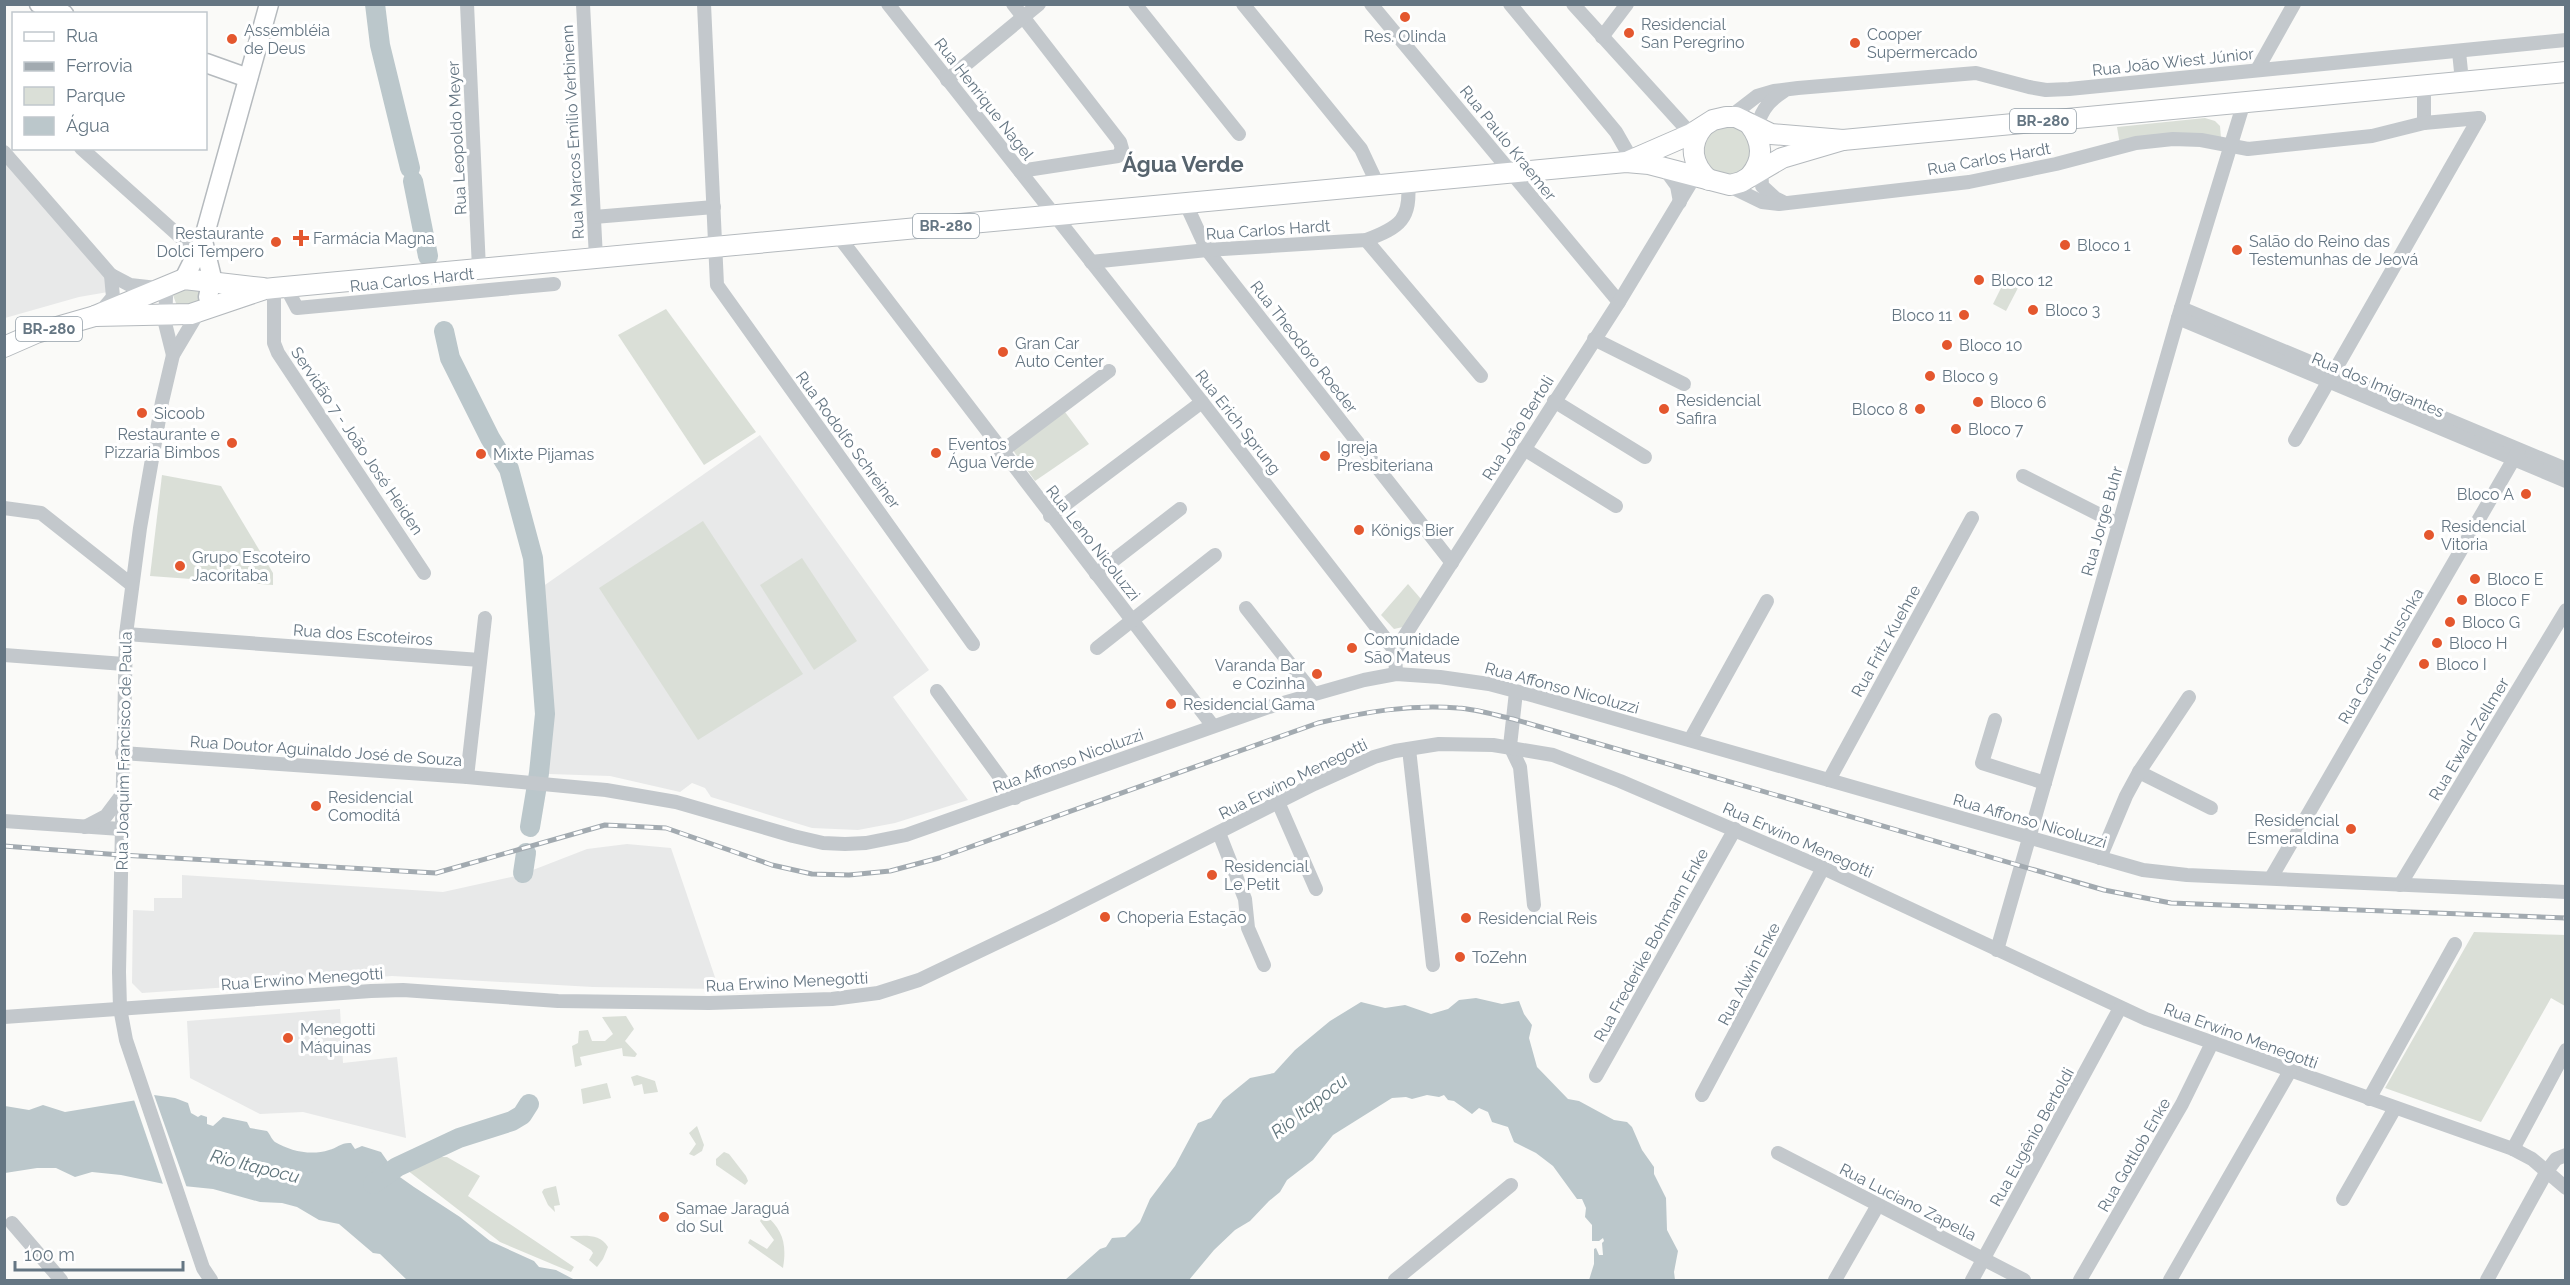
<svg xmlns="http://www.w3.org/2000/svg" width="2570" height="1285" font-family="Raleway,sans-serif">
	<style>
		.built { fill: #e8e9e9 }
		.green { fill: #dadfd7 }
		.water { fill: #bbc7cb }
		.pier { fill: #fafaf8 }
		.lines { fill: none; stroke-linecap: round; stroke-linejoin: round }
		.river { stroke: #bbc7cb; stroke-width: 20 }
		.major-casing { stroke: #b5babe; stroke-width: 21 }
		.highway-casing { stroke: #b4b9bd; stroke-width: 22 }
		.minor { stroke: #c3c8cc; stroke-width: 14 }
		.major { stroke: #fff; stroke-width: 18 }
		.highway { stroke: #fff; stroke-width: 20 }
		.rail-casing { stroke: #a2aab0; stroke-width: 5 }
		.rail { stroke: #fff; stroke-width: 3; stroke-dasharray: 9; stroke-linecap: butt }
		.poi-dot { fill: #e4572e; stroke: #fff; stroke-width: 2 }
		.labels { text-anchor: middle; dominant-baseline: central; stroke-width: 6; stroke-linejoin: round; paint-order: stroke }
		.shield { fill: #fff; stroke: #939fa8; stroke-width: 1.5 }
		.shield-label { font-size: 15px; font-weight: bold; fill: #657683 }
		.poi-label { font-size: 16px; fill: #657683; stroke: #fff; text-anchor: start }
		.street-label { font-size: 16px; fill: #657683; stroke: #fff }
		.water-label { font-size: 18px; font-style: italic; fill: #60757c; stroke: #fff }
		.district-label { font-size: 22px; font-weight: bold; fill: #57646e; stroke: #fff }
	</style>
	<rect width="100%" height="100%" fill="#fafaf8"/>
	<!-- built -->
	<g class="built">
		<polygon points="4,155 107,274 108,292 79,297 5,318"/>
		<polygon points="760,435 929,670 893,697 968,800 895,823 858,830 812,828 711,797 705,788 692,783 680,792 610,776 549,774 549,679 542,587"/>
		<polygon points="627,844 671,848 719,989 593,987 392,976 142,993 132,983 133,910 154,911 154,898 182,898 182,875 443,892 520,875 587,849"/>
		<polygon points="340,1009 343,1063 397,1057 406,1138 303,1112 260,1114 190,1078 187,1021"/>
	</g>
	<!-- green -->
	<g class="green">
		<polygon points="2205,118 2215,121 2220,126 2221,138 2120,145 2117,127"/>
		<circle cx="1727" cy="151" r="25"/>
		<polygon points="2006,278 2019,286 2006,311 1993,304"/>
		<polygon points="178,286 200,290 198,304 177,306 173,295"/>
		<polygon points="666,309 756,432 704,465 618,335"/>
		<polygon points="1065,412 1089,444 1035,481 1012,449"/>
		<polygon points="162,475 221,486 273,573 273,585 150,576"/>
		<polygon points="703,521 803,674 698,740 599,588"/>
		<polygon points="802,558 857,641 814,670 760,585"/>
		<polygon points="1408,584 1421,599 1403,627 1394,629 1381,615"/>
		<polygon points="2474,932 2566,935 2565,1006 2551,998 2481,1122 2385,1088"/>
		<polygon points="626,1016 634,1029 625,1041 637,1054 635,1057 623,1056 622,1048 580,1057 582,1065 575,1067 572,1046 578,1043 579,1031 588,1030 592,1041 605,1041 613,1034 602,1017"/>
		<polygon points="637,1075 655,1081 658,1092 644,1094 642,1084 634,1086 631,1077"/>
		<polygon points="607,1083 611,1098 583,1104 581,1089"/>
		<polygon points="697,1126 704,1145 702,1151 694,1156 689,1154 696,1144 689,1133"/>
		<polygon points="724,1152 729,1154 746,1176 748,1181 745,1185 716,1165 716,1159"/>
		<polygon points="438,1157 447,1157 480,1176 468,1196 574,1267 571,1272 500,1242 407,1170 415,1161"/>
		<polygon points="556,1186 560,1205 554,1206 555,1212 548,1205 542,1192 544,1189"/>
		<path d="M764 1214C783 1229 787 1244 783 1268L748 1243 750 1239 767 1249 774 1240 760 1221Z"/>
		<path d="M571 1236C585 1236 600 1233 608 1247L603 1259 597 1267 589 1260 593 1253 591 1250 570 1237Z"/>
	</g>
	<!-- water -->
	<g class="water">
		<polygon points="1476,998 1502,1004 1519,1001 1524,1014 1532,1025 1529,1038 1537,1067 1568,1099 1579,1101 1614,1120 1627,1122 1632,1127 1642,1150 1654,1167 1654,1174 1666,1198 1667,1230 1678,1251 1674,1272 1675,1280 1589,1280 1594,1264 1594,1249 1596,1248 1599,1255 1603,1255 1602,1243 1604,1241 1603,1238 1599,1241 1592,1241 1592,1225 1585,1217 1586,1208 1582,1199 1577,1199 1553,1166 1536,1153 1514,1142 1508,1127 1492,1122 1488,1112 1479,1108 1472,1114 1454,1101 1448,1100 1444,1095 1439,1097 1427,1095 1412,1099 1406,1097 1392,1098 1333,1135 1313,1160 1287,1180 1280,1192 1269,1201 1250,1221 1235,1230 1214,1250 1189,1280 1065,1280 1100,1249 1106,1247 1112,1238 1125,1237 1140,1222 1150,1199 1175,1166 1198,1123 1211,1118 1223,1100 1250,1078 1274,1073 1295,1050 1330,1021 1361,1002 1385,1008 1405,1005 1431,1014 1448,1009 1459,1000"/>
		<path d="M154 1095 175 1098 188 1103 191 1113 198 1117 201 1115 207 1117V1124L213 1126 223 1117 247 1122 250 1128 267 1131C270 1134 272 1140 275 1142 290 1151 311 1156 329 1150 337 1148 342 1142 351 1143L355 1149 362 1146 381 1152 397 1175 414 1187 460 1217 490 1241 534 1261 539 1267 556 1270 575 1280H407L380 1254 373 1253 339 1224 319 1220 297 1207 282 1203 260 1202 213 1189 164 1184 121 1175 92 1172 75 1177 56 1168H37L5 1173V1106L29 1110 43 1105 65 1112 137 1100Z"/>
	</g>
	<!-- pier -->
	<polygon class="pier" points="150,1092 153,1092 187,1188 164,1187 133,1097"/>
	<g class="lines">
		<!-- river -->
		<g class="river">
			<polyline points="375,4 380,45 410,168"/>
			<polyline points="413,181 428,256"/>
			<polyline points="444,331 450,358 490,438 509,469 533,558 545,714 539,773 530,827"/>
			<polyline points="523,873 526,853"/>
			<polyline points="373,1184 397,1167 459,1138 512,1121 522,1115 529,1104"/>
		</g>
		<!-- major casing -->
		<g class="major-casing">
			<g id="major">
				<polyline points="39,4 64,14"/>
				<polyline points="206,63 248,78"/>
				<polyline points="203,241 212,278 208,297"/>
				<polyline points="184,279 203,241 269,4"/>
			</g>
		</g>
		<!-- highway casing -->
		<g class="highway-casing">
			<g id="highway">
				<path d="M1750 125C1762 141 1765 159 1750 176"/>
				<path d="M1703 127C1688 145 1692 165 1709 180"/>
				<polyline points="1629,161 1691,134 1713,120 1726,117 1736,117 1771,134 1843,140 2566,72"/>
				<polyline points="95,316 191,314 265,289 274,288 1626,162 1649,164 1730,185 1741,182 1782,158 1843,140"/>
				<polyline points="4,347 36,333 95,316 184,279 263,288"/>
			</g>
		</g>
		<!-- minor -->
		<g class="minor">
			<polyline points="467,4 479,269"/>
			<polyline points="583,4 596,258"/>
			<polyline points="704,4 717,285 973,644"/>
			<polyline points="888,4 1202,402 1395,651"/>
			<polyline points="1013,4 1120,142 1122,149 1118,156 1020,171"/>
			<polyline points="1135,4 1239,134"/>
			<polyline points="1243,4 1361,149 1377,183"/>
			<polyline points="1371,4 1619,302"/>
			<polyline points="1510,4 1616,132 1632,160"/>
			<polyline points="1573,4 1691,134 1694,141"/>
			<polyline points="1602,37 1627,4"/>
			<polyline points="2459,52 2462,81"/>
			<polyline points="2257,70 2294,4"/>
			<polyline points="947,80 1039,4"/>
			<polyline points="1731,116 1757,96 1774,91 1798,88 1976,73 2029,87 2046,90 2069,89 2566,40"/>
			<polyline points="2424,123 2424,85"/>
			<path d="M1757 134C1758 114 1767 102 1784 91"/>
			<polyline points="81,148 197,252"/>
			<polyline points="4,152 111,275 130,285 157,288"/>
			<polyline points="1761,165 1762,186 1775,198 1785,203"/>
			<polyline points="1664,168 1677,186 1680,202"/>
			<polyline points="1727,185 1762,202 1779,204 1969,182 2056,164 2136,143 2173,139 2201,140 2248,149 2372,136 2424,123 2479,118"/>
			<polyline points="1185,202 1207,250 1452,563"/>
			<polyline points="594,217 714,207"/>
			<polyline points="839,237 1213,726"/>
			<polyline points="1366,240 1481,376"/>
			<path d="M1091 262 1207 250 1366 240C1401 227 1411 219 1408 182"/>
			<polyline points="286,287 297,308 554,284"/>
			<polyline points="274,288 274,343 278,353 424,573"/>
			<polyline points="166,297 165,323 173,355"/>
			<polyline points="2181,308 2566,469"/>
			<polyline points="102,310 113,297 111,275"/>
			<polyline points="198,313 173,355 162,402 140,528 126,634 119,972 120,1008 126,1040 203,1268 211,1280"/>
			<polyline points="2178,318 2566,481"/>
			<polyline points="1594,339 1684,384"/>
			<polyline points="1554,401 1645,457"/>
			<polyline points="2295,440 2479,118"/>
			<polyline points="1524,449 1616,506"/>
			<polyline points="1001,452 1109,371"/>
			<polyline points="2023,476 2118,524"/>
			<polyline points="4,508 41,513 132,585"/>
			<polyline points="1050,516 1202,402"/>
			<polyline points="1096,574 1180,509"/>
			<polyline points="1246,608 1313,693"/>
			<polyline points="126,634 480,660"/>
			<polyline points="1097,648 1215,555"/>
			<polyline points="4,655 124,664"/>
			<polyline points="1396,674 1395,651 1619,302 1698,171"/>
			<polyline points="937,691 1015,798"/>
			<polyline points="1995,720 1982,763 2045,783"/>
			<polyline points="1690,740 1767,601"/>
			<polyline points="1510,746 1520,767 1534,905"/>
			<polyline points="1510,746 1516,692"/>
			<polyline points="1409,749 1433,965"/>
			<polyline points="122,753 467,777 606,790 676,802 793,836 823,843 845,844 866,843 906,835 1269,707 1364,680 1396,674 1440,677 1489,684 1535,696 2143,870 2187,875 2566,892"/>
			<polyline points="2139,772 2211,808"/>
			<polyline points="467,777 485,618"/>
			<polyline points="1829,780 1972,518"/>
			<polyline points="1278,802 1316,889"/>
			<polyline points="4,821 121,829"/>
			<polyline points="85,827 106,816 121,796"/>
			<polyline points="1219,833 1245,899 1248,928 1264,965"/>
			<polyline points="2100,858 2126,796 2139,772 2189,697"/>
			<polyline points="2271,878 2519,450"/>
			<polyline points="2400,885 2566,610"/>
			<polyline points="1997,950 2178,318 2244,102"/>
			<polyline points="4,1017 371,991 403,990 558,1001 709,1003 832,999 878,993 919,980 1051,917 1314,784 1374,757 1395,751 1439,744 1493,745 1553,755 1620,781 1823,868 2146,1019 2513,1149 2532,1159 2566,1188"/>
			<polyline points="1596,1076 1735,829"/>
			<polyline points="1702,1095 1823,868"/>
			<polyline points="2369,1099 2455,944"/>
			<polyline points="2513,1149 2566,1050"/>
			<polyline points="1778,1153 2024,1280"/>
			<polyline points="2343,1199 2395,1108"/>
			<polyline points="12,1223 61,1280"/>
			<polyline points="1395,1280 1511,1185"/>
			<polyline points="1835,1280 1878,1205"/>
			<polyline points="1972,1280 2120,1008"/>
			<polyline points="2080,1280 2182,1104 2212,1043"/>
			<polyline points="2170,1280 2290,1071"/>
			<polyline points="2487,1280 2547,1171 2556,1159 2566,1155"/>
		</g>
		<!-- major -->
		<use href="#major" class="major"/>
		<!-- highway -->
		<use href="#highway" class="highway"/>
		<!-- rail casing -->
		<g class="rail-casing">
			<path id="rail" d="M4 846 121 855 436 873 605 825 666 828 772 865 812 874 849 875 890 871 939 858 1318 723C1365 712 1410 704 1458 708 1476 709 1495 715 1513 719L2104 890 2171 903 2566 918"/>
		</g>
		<!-- rail -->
		<use href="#rail" class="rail"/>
	</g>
	<!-- markers -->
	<g class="poi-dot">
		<circle cx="1405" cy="17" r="6"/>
		<circle cx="1629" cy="33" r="6"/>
		<circle cx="232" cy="39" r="6"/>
		<circle cx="1855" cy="43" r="6"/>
		<path d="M298 229h6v6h6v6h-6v6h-6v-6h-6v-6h6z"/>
		<circle cx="276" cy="242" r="6"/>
		<circle cx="2065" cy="245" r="6"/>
		<circle cx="2237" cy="250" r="6"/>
		<circle cx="1979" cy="280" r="6"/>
		<circle cx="2033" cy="310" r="6"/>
		<circle cx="1964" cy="315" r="6"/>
		<circle cx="1947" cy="345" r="6"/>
		<circle cx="1003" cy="352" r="6"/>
		<circle cx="1930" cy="376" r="6"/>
		<circle cx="1978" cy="402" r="6"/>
		<circle cx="1664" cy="409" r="6"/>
		<circle cx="1920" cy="409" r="6"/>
		<circle cx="142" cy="413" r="6"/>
		<circle cx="1956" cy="429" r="6"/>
		<circle cx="232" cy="443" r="6"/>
		<circle cx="936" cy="453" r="6"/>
		<circle cx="481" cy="454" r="6"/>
		<circle cx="1325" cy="456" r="6"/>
		<circle cx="2526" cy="494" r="6"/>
		<circle cx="1359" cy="530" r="6"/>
		<circle cx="2429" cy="535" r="6"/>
		<circle cx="180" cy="566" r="6"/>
		<circle cx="2475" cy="579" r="6"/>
		<circle cx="2462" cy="600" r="6"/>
		<circle cx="2450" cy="622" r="6"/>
		<circle cx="2437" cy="643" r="6"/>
		<circle cx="1352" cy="648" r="6"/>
		<circle cx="2424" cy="664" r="6"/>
		<circle cx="1317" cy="674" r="6"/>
		<circle cx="1171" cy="704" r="6"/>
		<circle cx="316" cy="806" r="6"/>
		<circle cx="2351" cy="829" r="6"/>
		<circle cx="1212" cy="875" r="6"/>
		<circle cx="1105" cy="917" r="6"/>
		<circle cx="1466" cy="918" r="6"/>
		<circle cx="1460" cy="957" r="6"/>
		<circle cx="288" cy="1038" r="6"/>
		<circle cx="664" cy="1217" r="6"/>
	</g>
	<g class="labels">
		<!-- shield labels -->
		<g class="shield">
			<rect x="2010" y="109" width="66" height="24" rx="4.5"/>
			<rect x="913" y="214" width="66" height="24" rx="4.5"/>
			<rect x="16" y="317" width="66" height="24" rx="4.5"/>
		</g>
		<g class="shield-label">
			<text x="2043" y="121">BR-280</text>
			<text x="946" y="226">BR-280</text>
			<text x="49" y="329">BR-280</text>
		</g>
		<!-- poi labels -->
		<g class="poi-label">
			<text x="1641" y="24">Residencial<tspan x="1641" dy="18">San Peregrino</tspan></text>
			<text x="244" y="30">Assembléia<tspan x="244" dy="18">de Deus</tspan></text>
			<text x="1867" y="34">Cooper<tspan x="1867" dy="18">Supermercado</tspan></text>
			<text x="1405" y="36" text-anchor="middle">Res. Olinda</text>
			<text x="264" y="233" text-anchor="end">Restaurante<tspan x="264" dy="18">Dolci Tempero</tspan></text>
			<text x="313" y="238">Farmácia Magna</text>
			<text x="2249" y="241">Salão do Reino das<tspan x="2249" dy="18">Testemunhas de Jeová</tspan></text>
			<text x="2077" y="245">Bloco 1</text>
			<text x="1991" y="280">Bloco 12</text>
			<text x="2045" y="310">Bloco 3</text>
			<text x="1952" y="315" text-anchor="end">Bloco 11</text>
			<text x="1015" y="343">Gran Car<tspan x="1015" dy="18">Auto Center</tspan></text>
			<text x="1959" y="345">Bloco 10</text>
			<text x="1942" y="376">Bloco 9</text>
			<text x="1676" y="400">Residencial<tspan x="1676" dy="18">Safira</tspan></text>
			<text x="1990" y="402">Bloco 6</text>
			<text x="1908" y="409" text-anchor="end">Bloco 8</text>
			<text x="154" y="413">Sicoob</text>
			<text x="1968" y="429">Bloco 7</text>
			<text x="220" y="434" text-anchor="end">Restaurante e<tspan x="220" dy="18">Pizzaria Bimbos</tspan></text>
			<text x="948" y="444">Eventos<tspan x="948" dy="18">Água Verde</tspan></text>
			<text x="1337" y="447">Igreja<tspan x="1337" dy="18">Presbiteriana</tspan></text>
			<text x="493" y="454">Mixte Pijamas</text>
			<text x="2514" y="494" text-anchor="end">Bloco A</text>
			<text x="2441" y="526">Residencial<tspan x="2441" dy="18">Vitoria</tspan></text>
			<text x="1371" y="530">Königs Bier</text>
			<text x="192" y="557">Grupo Escoteiro<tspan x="192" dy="18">Jacoritaba</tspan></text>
			<text x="2487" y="579">Bloco E</text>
			<text x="2474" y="600">Bloco F</text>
			<text x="2462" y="622">Bloco G</text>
			<text x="1364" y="639">Comunidade<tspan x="1364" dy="18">São Mateus</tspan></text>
			<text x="2449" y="643">Bloco H</text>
			<text x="2436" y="664">Bloco I</text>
			<text x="1305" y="665" text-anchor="end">Varanda Bar<tspan x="1305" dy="18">e Cozinha</tspan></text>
			<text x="1183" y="704">Residencial Gama</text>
			<text x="328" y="797">Residencial<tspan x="328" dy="18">Comoditá</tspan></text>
			<text x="2339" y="820" text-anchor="end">Residencial<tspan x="2339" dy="18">Esmeraldina</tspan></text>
			<text x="1224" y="866">Residencial<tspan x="1224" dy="18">Le Petit</tspan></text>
			<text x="1117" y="917">Choperia Estação</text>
			<text x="1478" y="918">Residencial Reis</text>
			<text x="1472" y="957">ToZehn</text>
			<text x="300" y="1029">Menegotti<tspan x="300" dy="18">Máquinas</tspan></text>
			<text x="676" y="1208">Samae Jaraguá<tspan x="676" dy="18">do Sul</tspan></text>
		</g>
		<!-- street labels -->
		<g class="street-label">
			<text transform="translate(2173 62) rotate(-6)">Rua João Wiest Júnior</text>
			<text transform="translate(984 99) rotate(52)">Rua Henrique Nagel</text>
			<text transform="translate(573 132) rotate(-93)">Rua Marcos Emílio Verbinenn</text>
			<text transform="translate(457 138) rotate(-93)">Rua Leopoldo Meyer</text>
			<text transform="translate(1508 143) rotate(51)">Rua Paulo Kraemer</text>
			<text transform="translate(1989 159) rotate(-10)">Rua Carlos Hardt</text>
			<text transform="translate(1268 230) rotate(-4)">Rua Carlos Hardt</text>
			<text transform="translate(412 280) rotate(-6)">Rua Carlos Hardt</text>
			<text transform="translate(1304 347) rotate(52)">Rua Theodoro Roeder</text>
			<text transform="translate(2378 385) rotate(23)">Rua dos Imigrantes</text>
			<text transform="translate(1238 422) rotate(52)">Rua Erich Sprung</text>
			<text transform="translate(1518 428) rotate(-58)">Rua João Bertoli</text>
			<text transform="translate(848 440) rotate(54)">Rua Rodolfo Schreiner</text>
			<text transform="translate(357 441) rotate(56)">Servidão 7 - João José Heiden</text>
			<text transform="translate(2102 521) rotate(-74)">Rua Jorge Buhr</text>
			<text transform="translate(1093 543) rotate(52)">Rua Leno Nicoluzzi</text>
			<text transform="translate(363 635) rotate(4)">Rua dos Escoteiros</text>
			<text transform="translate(1886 641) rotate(-61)">Rua Fritz Kuehne</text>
			<text transform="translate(2381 656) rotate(-60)">Rua Carlos Hruschka</text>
			<text transform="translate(1562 688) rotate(15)">Rua Affonso Nicoluzzi</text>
			<text transform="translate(2469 739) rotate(-59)">Rua Ewald Zellmer</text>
			<text transform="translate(124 751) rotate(-89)">Rua Joaquim Francisco de Paula</text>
			<text transform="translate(326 751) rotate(4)">Rua Doutor Aguinaldo José de Souza</text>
			<text transform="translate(1068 761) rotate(-20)">Rua Affonso Nicoluzzi</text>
			<text transform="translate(1293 779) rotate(-26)">Rua Erwino Menegotti</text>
			<text transform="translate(2030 821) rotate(16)">Rua Affonso Nicoluzzi</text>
			<text transform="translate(1798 840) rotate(24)">Rua Erwino Menegotti</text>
			<text transform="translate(1651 945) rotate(-61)">Rua Frederike Bohmann Enke</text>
			<text transform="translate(1749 974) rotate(-62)">Rua Alwin Enke</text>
			<text transform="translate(302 979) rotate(-4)">Rua Erwino Menegotti</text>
			<text transform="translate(787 982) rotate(-3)">Rua Erwino Menegotti</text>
			<text transform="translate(2241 1036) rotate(20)">Rua Erwino Menegotti</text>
			<text transform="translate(2032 1137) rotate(-61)">Rua Eugênio Bertoldi</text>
			<text transform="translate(2134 1155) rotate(-60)">Rua Gottlob Enke</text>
			<text transform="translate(1908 1202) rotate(27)">Rua Luciano Zapella</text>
		</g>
		<!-- water labels -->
		<g class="water-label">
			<text transform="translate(1309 1106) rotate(-38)">Rio Itapocu</text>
			<text transform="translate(255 1166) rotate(14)">Rio Itapocu</text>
		</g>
		<!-- district labels -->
		<g class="district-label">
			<text x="1183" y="164">Água Verde</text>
		</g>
	</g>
	<!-- border -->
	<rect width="2570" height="1285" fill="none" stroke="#657683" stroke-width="12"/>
	<!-- legend -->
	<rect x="12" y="12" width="195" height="138" fill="#ffffff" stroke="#c1c8cd" stroke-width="1.5"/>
	<rect x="24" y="32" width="30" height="9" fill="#ffffff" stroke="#c1c8cd" stroke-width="1.5"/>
	<text x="66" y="42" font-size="18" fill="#657683">Rua</text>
	<rect x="24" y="62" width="30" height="9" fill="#a2aab0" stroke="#c1c8cd" stroke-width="1.5"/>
	<text x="66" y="72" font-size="18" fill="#657683">Ferrovia</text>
	<rect x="24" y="87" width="30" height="18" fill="#dadfd7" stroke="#c1c8cd" stroke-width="1.5"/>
	<text x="66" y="102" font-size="18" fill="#657683">Parque</text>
	<rect x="24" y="117" width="30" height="18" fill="#bbc7cb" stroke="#c1c8cd" stroke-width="1.5"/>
	<text x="66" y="132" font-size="18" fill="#657683">Água</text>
	<!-- scale -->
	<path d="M15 1261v9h168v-9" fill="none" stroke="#657683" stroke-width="3"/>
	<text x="24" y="1261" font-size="18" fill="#657683" stroke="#ffffff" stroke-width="4.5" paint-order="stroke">100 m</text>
</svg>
